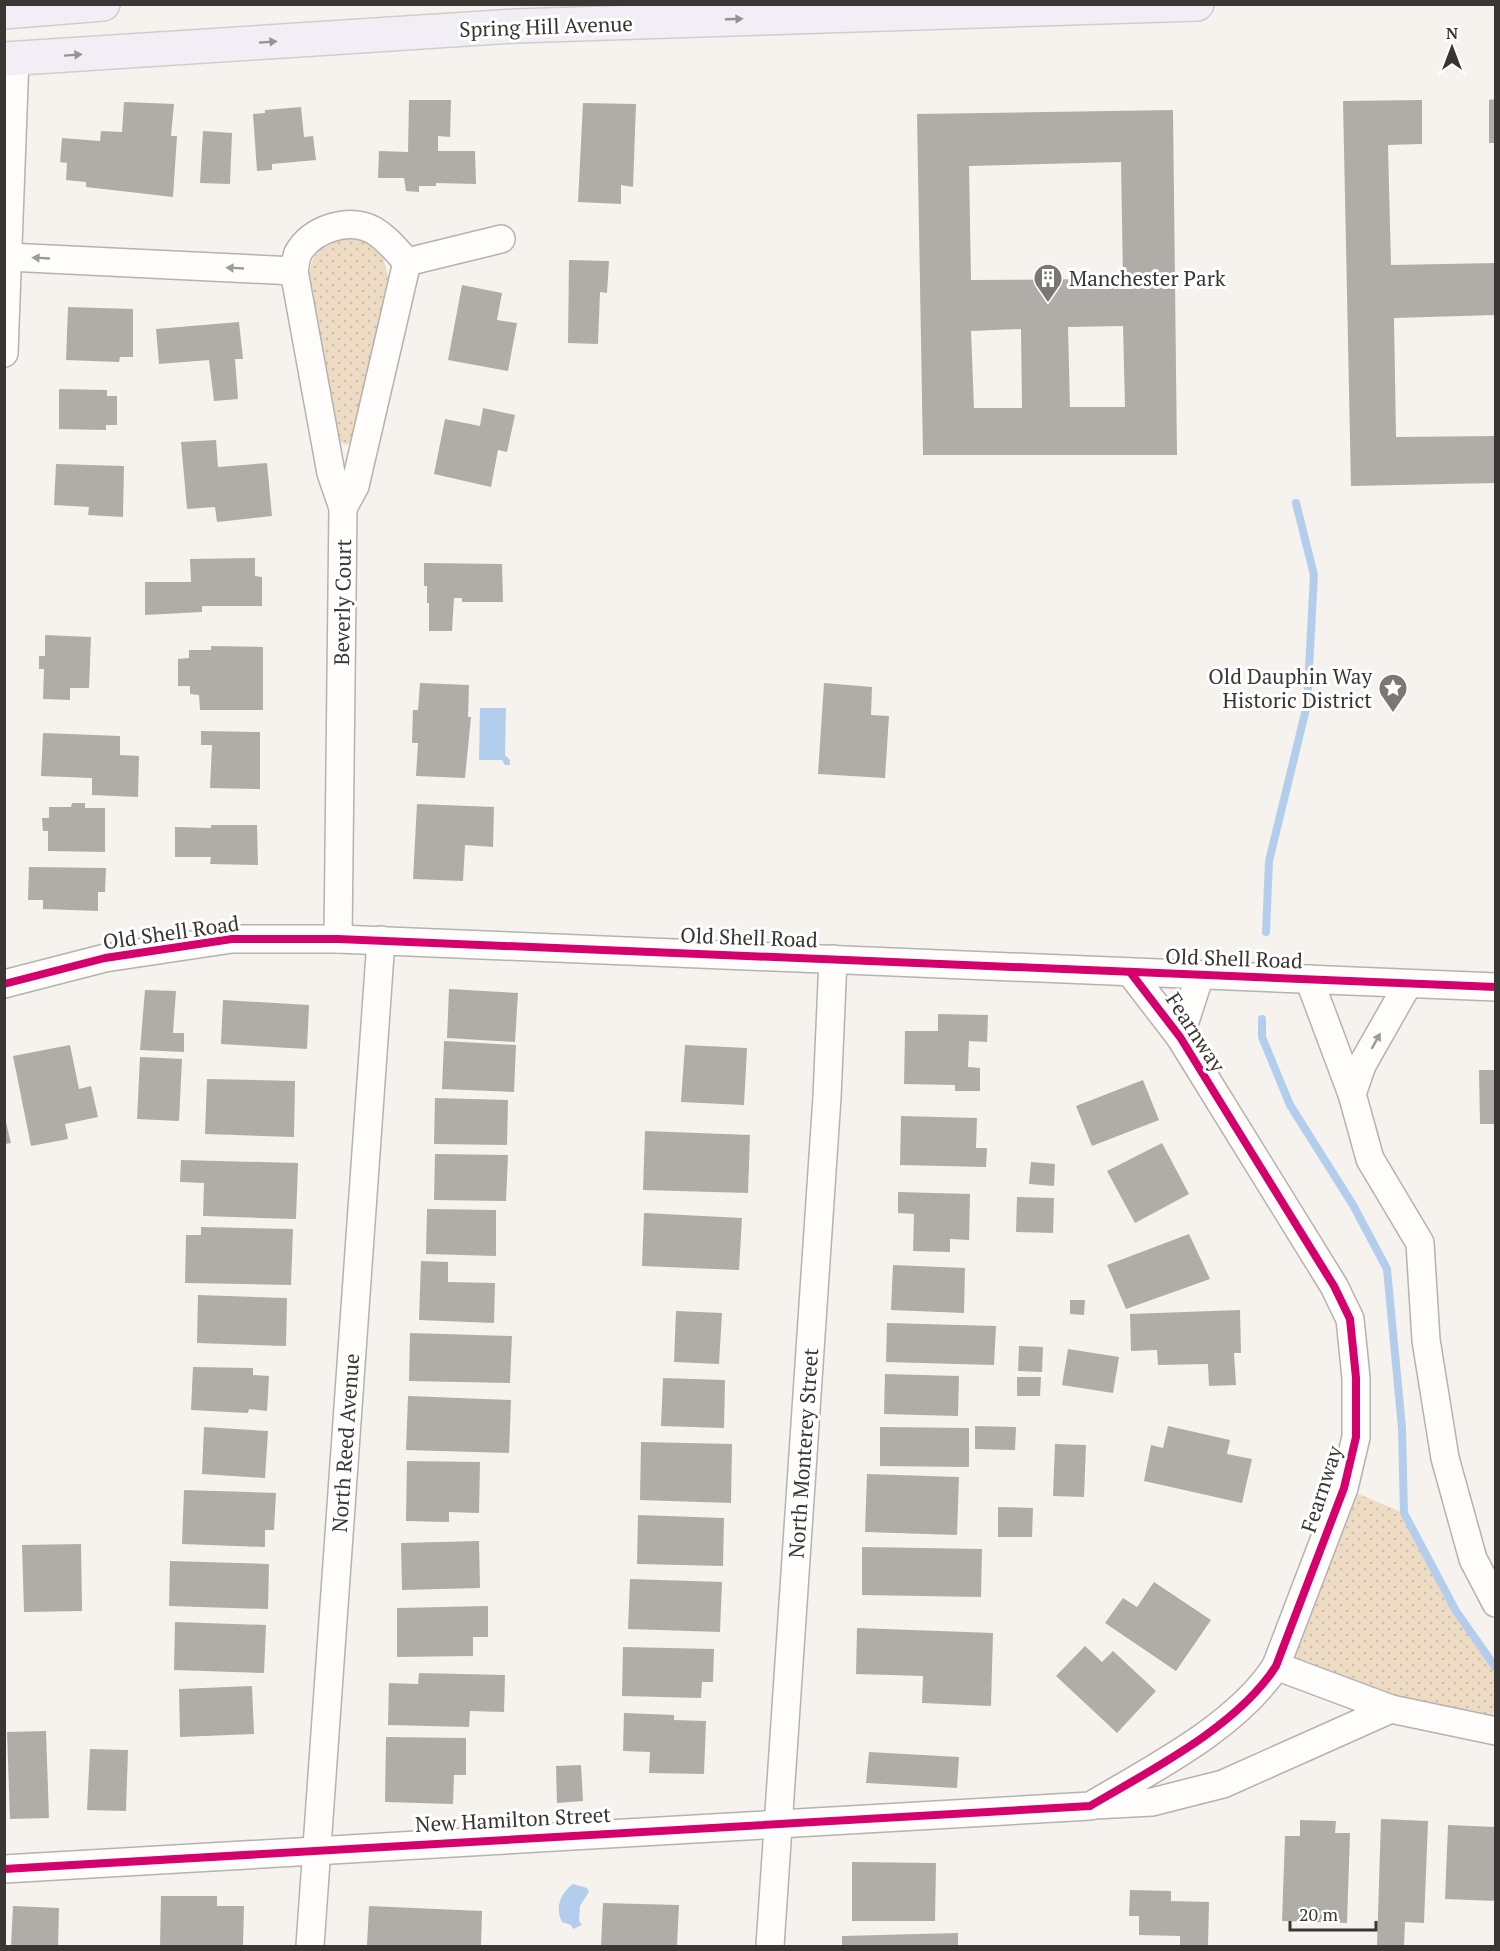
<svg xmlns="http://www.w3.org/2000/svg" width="1500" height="1951" font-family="'PT Serif',serif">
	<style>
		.grass { fill: url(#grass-dots) }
		.water { fill: #b3ceed }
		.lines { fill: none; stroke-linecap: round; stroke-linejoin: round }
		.stream { stroke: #b3ceed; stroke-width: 8 }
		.building { fill: #b0ada9; fill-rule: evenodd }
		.minor-casing { stroke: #b5b2af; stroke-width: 30 }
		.major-casing { stroke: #d0cecc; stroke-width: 36 }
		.minor { stroke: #fefdfc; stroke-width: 27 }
		.major { stroke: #f2eef5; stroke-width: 33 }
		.cycleway-casing { stroke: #fff; stroke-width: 11 }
		.cycleway { stroke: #d6006c; stroke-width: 8 }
		.oneway { fill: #969294 }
		.oneway2 { fill: #9c9a98 }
		.labels { text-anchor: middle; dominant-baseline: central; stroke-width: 6; stroke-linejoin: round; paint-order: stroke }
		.street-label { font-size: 21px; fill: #393633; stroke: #fff }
		.poi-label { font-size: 21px; fill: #393633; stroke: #fff; text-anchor: start }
	</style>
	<defs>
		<pattern id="grass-dots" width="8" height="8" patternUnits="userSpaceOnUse" patternTransform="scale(1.5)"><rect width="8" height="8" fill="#eedbc4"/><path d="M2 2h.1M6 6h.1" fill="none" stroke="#cdbda9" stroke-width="1.8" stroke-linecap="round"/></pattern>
	</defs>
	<rect width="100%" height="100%" fill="#f6f2ee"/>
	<!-- grass -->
	<g class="grass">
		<path d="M340 235 367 239 382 253 389 280 355 440 346 445 337 440 309 277C311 254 321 246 340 235Z"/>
		<polygon points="1344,1488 1404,1513 1456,1611 1495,1668 1495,1708 1489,1730 1276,1666"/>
	</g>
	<!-- water -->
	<g class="water">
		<polygon points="480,708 506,708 505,755 510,760 510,765 505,765 502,760 479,760"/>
		<path d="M573 1884 587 1888 589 1892 580 1906 579 1921 582 1925 573 1929 571 1925 562 1922C555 1908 560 1893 573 1884Z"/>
	</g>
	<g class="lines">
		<!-- stream -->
		<g class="stream">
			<polyline points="1266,932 1269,861 1307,705 1314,575 1296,503"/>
			<polyline points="1262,1019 1262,1037 1290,1105 1353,1205 1387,1269 1402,1428 1404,1513 1456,1611 1496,1668"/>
		</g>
	</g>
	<!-- building -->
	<g class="building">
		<polygon points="1496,99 1496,143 1489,143 1489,100"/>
		<polygon points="409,100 451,100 450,137 438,136 438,151 475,151 476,184 436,183 436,186 419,186 419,192 406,191 404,178 378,178 379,151 408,152"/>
		<polygon points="1422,100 1422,144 1388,145 1391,265 1496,263 1496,315 1394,318 1396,437 1496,436 1496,483 1351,486 1343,101"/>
		<polygon points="124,102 174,104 171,136 177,136 173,197 86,187 86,182 66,180 67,163 60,162 62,138 100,141 101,131 122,132"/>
		<polygon points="583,103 636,104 633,187 621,185 621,204 578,202"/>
		<polygon points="301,107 304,137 313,136 316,160 272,164 272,170 257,171 253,114 265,113 265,110"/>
		<path d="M1173 110 1177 455H923L917 114ZM1121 162 1123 279 971 280 969 166ZM1123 326 1125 407H1070L1068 327ZM1021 329 1022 408H974L971 331Z"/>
		<polygon points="203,131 232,133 230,184 200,183"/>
		<polygon points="569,260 609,261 607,293 600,292 598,344 568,343"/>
		<polygon points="462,285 502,293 497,320 517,323 508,371 448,360"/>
		<polygon points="68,307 133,309 133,357 120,357 119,362 66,360"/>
		<polygon points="239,322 243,359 235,359 238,399 214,401 209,360 159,364 156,329"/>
		<polygon points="59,389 107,390 107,396 117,396 117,425 106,425 106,430 59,429"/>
		<polygon points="483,408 515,415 507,452 498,450 491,487 434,474 445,419 480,426"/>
		<polygon points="216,440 218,467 267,463 272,516 217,522 215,507 187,509 181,442"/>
		<polygon points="56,464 124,466 123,517 88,515 89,507 54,505"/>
		<polygon points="255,558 255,576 262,577 262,606 202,606 202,612 145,615 145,582 191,582 190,559"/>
		<polygon points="424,563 502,564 503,602 462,602 462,598 454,598 452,631 429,631 429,603 427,603 427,586 424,586"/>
		<polygon points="45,635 91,637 89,688 70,688 70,700 43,699 44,669 39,669 39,656 45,656"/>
		<polygon points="211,646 263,647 263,710 200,710 199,695 190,694 190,686 178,686 178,659 189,658 189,650 211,650"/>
		<polygon points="420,683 469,685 468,717 471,717 465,778 416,776 418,743 412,743 413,710 418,710"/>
		<polygon points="824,683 872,687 871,715 889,716 885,778 818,774"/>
		<polygon points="201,731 260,732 260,789 210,788 212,745 201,745"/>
		<polygon points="43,733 120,736 120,755 139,756 138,797 92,795 92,778 41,776"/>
		<polygon points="72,803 85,803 85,808 105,808 105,852 48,851 48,831 43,831 42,818 49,818 49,807 71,807"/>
		<polygon points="417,804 494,807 493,847 465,845 463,881 413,879"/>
		<polygon points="211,825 257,825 258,865 210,864 211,857 175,857 175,827 211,828"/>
		<polygon points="29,867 106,868 105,892 98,892 98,911 43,909 43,900 28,900"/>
		<polygon points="449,989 518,993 515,1042 447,1038"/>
		<polygon points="145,990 176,991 173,1033 184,1033 184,1052 140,1050"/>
		<polygon points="223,1000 309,1005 307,1049 221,1044"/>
		<polygon points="938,1014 988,1015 987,1042 969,1041 968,1067 980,1068 980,1091 955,1091 955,1085 904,1084 905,1031 938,1031"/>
		<polygon points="444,1041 516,1045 514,1092 442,1089"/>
		<polygon points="70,1045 79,1089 91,1086 98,1117 65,1124 68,1139 31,1146 13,1056"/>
		<polygon points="685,1045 747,1048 744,1105 681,1102"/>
		<polygon points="140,1057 182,1059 179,1121 137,1119"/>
		<polygon points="1479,1070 1496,1070 1496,1124 1480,1124"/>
		<polygon points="207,1079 295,1081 294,1137 205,1134"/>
		<polygon points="1143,1080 1159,1120 1092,1146 1076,1106"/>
		<polygon points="435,1098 508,1100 507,1145 434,1144"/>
		<polygon points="901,1116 977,1118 976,1148 987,1148 986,1167 900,1165"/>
		<polygon points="5,1118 11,1143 5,1144"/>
		<polygon points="645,1131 750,1135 748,1193 643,1190"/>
		<polygon points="1162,1143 1189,1194 1135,1223 1107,1171"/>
		<polygon points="435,1154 508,1155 506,1201 434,1200"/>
		<polygon points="181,1160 298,1163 296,1219 203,1216 204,1183 180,1182"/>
		<polygon points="1031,1162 1055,1164 1054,1186 1029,1184"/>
		<polygon points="898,1192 970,1194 969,1240 950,1239 950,1252 913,1251 914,1214 898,1213"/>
		<polygon points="1017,1197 1054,1198 1053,1233 1016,1232"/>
		<polygon points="427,1209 496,1210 496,1256 426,1254"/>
		<polygon points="644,1213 742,1218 739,1270 642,1266"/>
		<polygon points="201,1227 293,1229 291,1285 185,1283 186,1235 201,1235"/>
		<polygon points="1189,1234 1210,1279 1126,1309 1107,1265"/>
		<polygon points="421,1261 448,1262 448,1282 495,1283 494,1323 419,1320"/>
		<polygon points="893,1265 965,1268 964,1313 891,1310"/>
		<polygon points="198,1295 287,1298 286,1346 197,1343"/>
		<polygon points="1070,1300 1085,1300 1084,1315 1070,1314"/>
		<polygon points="1240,1310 1241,1353 1234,1353 1236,1385 1209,1386 1208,1364 1158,1365 1157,1350 1131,1351 1130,1314"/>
		<polygon points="676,1311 722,1313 719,1364 674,1362"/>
		<polygon points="887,1323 996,1326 994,1365 886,1362"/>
		<polygon points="410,1333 512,1336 510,1383 409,1381"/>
		<polygon points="1019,1346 1043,1347 1042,1372 1018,1371"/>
		<polygon points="1068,1349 1119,1357 1113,1393 1062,1385"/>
		<polygon points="193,1367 253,1368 253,1375 269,1376 267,1411 249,1409 248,1413 191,1410"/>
		<polygon points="885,1374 959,1376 958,1416 884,1414"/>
		<polygon points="1017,1377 1041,1377 1040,1396 1017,1396"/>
		<polygon points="663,1378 725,1380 724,1428 661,1426"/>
		<polygon points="408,1396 511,1400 509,1453 406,1450"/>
		<polygon points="975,1426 1016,1427 1015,1450 975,1449"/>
		<polygon points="1168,1426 1230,1440 1227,1454 1252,1459 1242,1503 1144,1481 1151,1445 1163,1448"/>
		<polygon points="204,1427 268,1431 265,1478 202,1474"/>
		<polygon points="880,1427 969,1428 969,1467 880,1466"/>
		<polygon points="641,1442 732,1444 731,1503 640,1500"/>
		<polygon points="1055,1444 1086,1445 1084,1497 1053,1496"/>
		<polygon points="407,1461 480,1462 479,1513 449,1512 449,1522 406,1521"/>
		<polygon points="867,1474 959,1477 957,1535 865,1532"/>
		<polygon points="184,1490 276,1493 274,1530 265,1530 265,1547 182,1544"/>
		<polygon points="998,1507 1033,1508 1032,1537 998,1537"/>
		<polygon points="638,1515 724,1518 723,1566 637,1564"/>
		<polygon points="479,1541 480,1588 402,1590 401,1543"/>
		<polygon points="81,1544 82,1611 24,1612 22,1545"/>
		<polygon points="862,1547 982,1549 981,1597 862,1595"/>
		<polygon points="170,1561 269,1564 268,1609 169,1606"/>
		<polygon points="630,1579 722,1582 720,1632 628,1629"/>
		<polygon points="1154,1582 1211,1620 1176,1671 1105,1623 1123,1598 1137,1607"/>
		<polygon points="488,1606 488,1637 473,1637 473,1656 397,1657 397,1608"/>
		<polygon points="175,1622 266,1625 264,1673 174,1670"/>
		<polygon points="857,1628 993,1633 991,1706 922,1703 923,1676 856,1674"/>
		<polygon points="1085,1646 1102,1662 1113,1651 1156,1691 1117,1733 1056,1676"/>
		<polygon points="623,1647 714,1649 713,1682 702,1682 701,1698 622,1696"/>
		<polygon points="419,1673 505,1675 504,1712 470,1711 469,1727 388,1725 389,1683 418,1684"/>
		<polygon points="252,1686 254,1734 180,1737 179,1689"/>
		<polygon points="624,1713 674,1715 674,1720 706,1721 704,1774 649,1773 650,1752 623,1751"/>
		<polygon points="46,1731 49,1818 10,1819 7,1732"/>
		<polygon points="386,1737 466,1738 466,1775 454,1775 453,1804 385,1802"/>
		<polygon points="90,1749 128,1750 126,1811 87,1810"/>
		<polygon points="869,1752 959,1757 957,1788 866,1783"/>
		<polygon points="581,1765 583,1801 557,1803 556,1766"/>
		<polygon points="1381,1819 1428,1821 1424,1923 1405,1922 1404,1946 1377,1946"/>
		<polygon points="1300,1820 1336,1821 1335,1833 1350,1833 1347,1923 1282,1921 1285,1836 1300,1836"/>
		<polygon points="1448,1825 1496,1827 1496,1901 1445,1899"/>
		<polygon points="852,1862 936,1863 935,1921 852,1921"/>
		<polygon points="1130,1890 1171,1891 1171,1901 1209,1902 1208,1946 1180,1946 1180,1936 1139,1935 1139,1916 1129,1916"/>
		<polygon points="161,1896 217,1896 217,1906 244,1906 243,1946 160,1946"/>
		<polygon points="603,1903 679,1905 677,1946 601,1946"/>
		<polygon points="13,1906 59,1908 58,1946 11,1946"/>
		<polygon points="369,1906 482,1911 481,1946 367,1945"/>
		<polygon points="958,1933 958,1946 842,1946 842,1936"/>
	</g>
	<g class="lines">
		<!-- minor casing -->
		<g class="minor-casing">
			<g id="minor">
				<polyline points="8,257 294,271"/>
				<polyline points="407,262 501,239"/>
				<polyline points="4,353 15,58"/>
				<polyline points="343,508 355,486 407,262"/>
				<path d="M338 939 343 508 331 473 294 271C295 266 296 258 298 253 312 229 348 217 373 230 387 238 396 250 407 262"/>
				<polyline points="1309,979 1352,1094 1370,1159 1420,1243 1426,1340 1445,1458 1473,1559 1496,1603"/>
				<polyline points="4,984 105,958 232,939 338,939 1496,987"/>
				<polyline points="1180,1037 1200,975"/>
				<polyline points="1352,1094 1362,1065 1408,984"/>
				<polyline points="1276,1666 1391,1709 1496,1731"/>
				<polyline points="1094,1805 1152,1802 1223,1784 1391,1709"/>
				<path d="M4 1869 1090 1806C1151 1770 1238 1726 1276 1666L1344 1488 1356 1437V1378L1350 1319 1334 1286 1180 1037 1130 972"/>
				<polyline points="310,1946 381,940"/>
				<polyline points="770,1946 827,1097 833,959"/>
			</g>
		</g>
		<!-- major casing -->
		<g class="major-casing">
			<g id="major">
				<polyline points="4,12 103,4"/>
				<polyline points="4,59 515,26 1197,4"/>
			</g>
		</g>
		<!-- minor -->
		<use href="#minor" class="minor"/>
		<!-- major -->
		<use href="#major" class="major"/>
		<!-- cycleway casing -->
		<g class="cycleway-casing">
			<g id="cycleway">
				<polyline points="4,984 105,958 232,939 338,939 1496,987"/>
				<path d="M4 1869 1090 1806C1151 1770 1238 1726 1276 1666L1344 1488 1356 1437V1378L1350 1319 1334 1286 1180 1037 1130 972"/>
			</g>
		</g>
		<!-- cycleway -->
		<use href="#cycleway" class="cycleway"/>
	</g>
	<!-- one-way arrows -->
	<defs><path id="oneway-solid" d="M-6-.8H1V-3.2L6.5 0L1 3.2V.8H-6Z" transform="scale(1.5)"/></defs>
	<g class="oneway">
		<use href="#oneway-solid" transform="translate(734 19) rotate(-2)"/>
		<use href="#oneway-solid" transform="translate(268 42) rotate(-4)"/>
		<use href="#oneway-solid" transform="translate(73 55) rotate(-4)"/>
	</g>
	<g class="oneway2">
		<use href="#oneway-solid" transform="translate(41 258) rotate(-177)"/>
		<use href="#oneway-solid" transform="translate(235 268) rotate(-177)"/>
		<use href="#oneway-solid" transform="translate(1376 1041) rotate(-61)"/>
	</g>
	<!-- icons -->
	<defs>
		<g id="building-pin" transform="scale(1.5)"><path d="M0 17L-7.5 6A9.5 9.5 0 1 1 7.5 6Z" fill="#7b7874" stroke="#fff"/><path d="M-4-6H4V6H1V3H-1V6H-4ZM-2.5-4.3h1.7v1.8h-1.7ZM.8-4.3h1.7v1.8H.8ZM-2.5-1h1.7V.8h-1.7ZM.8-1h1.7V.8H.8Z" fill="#fff"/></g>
		<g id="sight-pin" transform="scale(1.5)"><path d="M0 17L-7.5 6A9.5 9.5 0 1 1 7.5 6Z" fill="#7b7874" stroke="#fff"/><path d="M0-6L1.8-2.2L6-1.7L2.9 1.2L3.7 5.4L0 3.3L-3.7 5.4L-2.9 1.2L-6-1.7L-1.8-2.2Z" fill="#fff"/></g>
	</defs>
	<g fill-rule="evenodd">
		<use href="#building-pin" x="1048" y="278"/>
		<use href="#sight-pin" x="1393" y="688"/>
	</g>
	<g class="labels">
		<!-- street labels -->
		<g class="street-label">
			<text transform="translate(546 26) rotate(-2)">Spring Hill Avenue</text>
			<text transform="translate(342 602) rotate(-89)">Beverly Court</text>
			<text transform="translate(171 932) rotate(-8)">Old Shell Road</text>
			<text transform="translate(749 937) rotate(2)">Old Shell Road</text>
			<text transform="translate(1234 958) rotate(2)">Old Shell Road</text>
			<text transform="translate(1196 1032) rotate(57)">Fearnway</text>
			<text transform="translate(345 1443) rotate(-86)">North Reed Avenue</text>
			<text transform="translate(803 1453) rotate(-86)">North Monterey Street</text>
			<text transform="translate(1321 1489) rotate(-72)">Fearnway</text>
			<text transform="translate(513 1819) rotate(-3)">New Hamilton Street</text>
		</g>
		<!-- poi labels -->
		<g class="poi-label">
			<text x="1069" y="278">Manchester Park</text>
			<text x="1372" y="676" text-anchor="end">Old Dauphin Way<tspan x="1372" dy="24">Historic District</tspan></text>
		</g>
	</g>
	<!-- border -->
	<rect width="1500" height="1951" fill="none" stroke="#393633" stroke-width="12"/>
	<!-- north arrow -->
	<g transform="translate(1452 48)" stroke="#ffffff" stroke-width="4.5" paint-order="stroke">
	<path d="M0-4.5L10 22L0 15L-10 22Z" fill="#393633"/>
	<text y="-9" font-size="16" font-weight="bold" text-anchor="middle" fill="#393633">N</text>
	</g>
	<!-- scale -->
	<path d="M1290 1921v9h86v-9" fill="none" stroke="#393633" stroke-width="3"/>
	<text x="1299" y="1921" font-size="18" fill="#393633" stroke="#ffffff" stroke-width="4.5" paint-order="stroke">20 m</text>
</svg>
